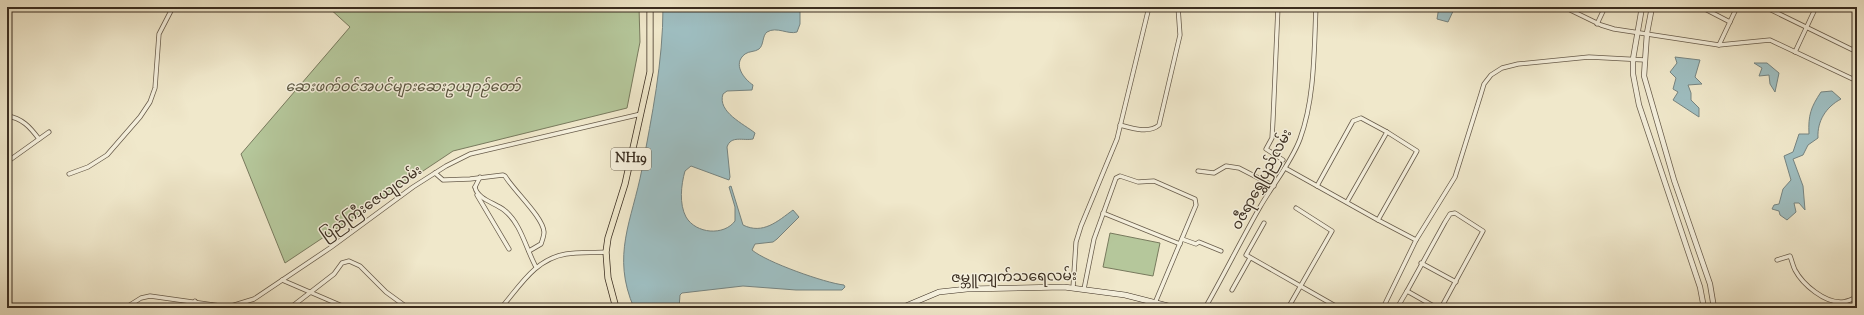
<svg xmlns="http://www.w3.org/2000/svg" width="1864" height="315" font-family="'Sorts Mill Goudy','Noto Sans Myanmar',serif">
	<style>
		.green { fill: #b5c79b; stroke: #787a5e }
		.water { fill: #9ebec1; stroke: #768481 }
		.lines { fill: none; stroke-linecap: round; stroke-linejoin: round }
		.minor-casing { stroke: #685c4b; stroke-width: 5 }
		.tertiary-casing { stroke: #685c4b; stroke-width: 6 }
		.secondary-casing { stroke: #3a2d20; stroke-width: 6 }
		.trunk-casing { stroke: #3a2d20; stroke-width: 7 }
		.minor { stroke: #f5f0dd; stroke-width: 3.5 }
		.tertiary { stroke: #f5f0dd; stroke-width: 4.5 }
		.secondary { stroke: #f5f0dd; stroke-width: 5 }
		.trunk { stroke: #f0e8cb; stroke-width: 5.5 }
		.labels { text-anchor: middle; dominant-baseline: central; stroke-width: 3; stroke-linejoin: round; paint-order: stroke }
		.shield { fill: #f5f0dd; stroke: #726859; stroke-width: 1 }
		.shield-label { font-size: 13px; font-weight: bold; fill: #3a2d20 }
		.park-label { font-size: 14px; font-style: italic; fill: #59543f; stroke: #f5f0dd }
		.street-label { font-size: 14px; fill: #3a2d20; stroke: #f5f0dd }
	</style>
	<rect width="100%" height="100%" fill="#f0e8cb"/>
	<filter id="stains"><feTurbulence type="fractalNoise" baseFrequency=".005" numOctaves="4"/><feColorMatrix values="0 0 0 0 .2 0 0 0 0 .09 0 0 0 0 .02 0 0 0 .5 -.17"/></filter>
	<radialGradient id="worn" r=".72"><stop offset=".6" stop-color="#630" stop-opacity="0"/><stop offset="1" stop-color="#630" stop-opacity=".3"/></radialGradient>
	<!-- green -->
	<g class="green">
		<polygon points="328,7 639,7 640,42 627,108 453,151 285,263 241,154 350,27"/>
		<polygon points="1110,233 1160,243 1153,276 1103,267"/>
	</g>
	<!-- water -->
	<g class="water">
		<path d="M663 7H794L800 12V24L797 32C788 35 777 26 767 32 762 36 764 45 759 49 755 52 749 51 745 54 732 64 744 79 753 85L752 90 727 91 723 94C717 112 744 124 755 133L753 139C743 141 731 135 727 147L730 177 729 180 691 166 685 171C681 185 679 204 686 217 696 234 724 236 735 221V207L729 187 731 186 743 225C763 235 778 221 793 210L799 217 777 239 773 242 755 244 752 250C766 262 825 283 844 285L845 287 842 290H796L743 286 682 293 680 295 679 308H634C611 255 632 221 642 169 652 115 663 62 663 7Z"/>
		<polygon points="1439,7 1455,7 1448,22 1437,19"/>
		<polygon points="1675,57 1700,60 1695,77 1702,84 1688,85 1691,93 1691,100 1699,108 1699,117 1673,100 1678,92 1673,89 1676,78 1670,72 1677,63"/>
		<polygon points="1754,63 1767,63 1779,73 1775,92 1770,84 1769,75 1759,76 1762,68"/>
		<path d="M1832 91 1841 99C1826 107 1817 121 1818 138L1808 145 1803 155 1793 159 1803 186 1805 210 1799 203H1794L1796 212 1787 220 1780 215 1779 211 1772 209 1774 205 1779 204 1783 189 1791 180 1784 156 1793 152 1799 134H1809C1808 115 1811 107 1821 92Z"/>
	</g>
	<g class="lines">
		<!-- minor casing -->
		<g class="minor-casing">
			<g id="minor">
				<polyline points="1278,7 1273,120 1272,138 1266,149 1283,160"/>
				<polyline points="1564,7 1601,25 1614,29 1719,45 1737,7"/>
				<polyline points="1701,7 1730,22"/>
				<polyline points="1765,7 1857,52"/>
				<polyline points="1597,24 1605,7"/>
				<polyline points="1719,45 1770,40 1857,81"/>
				<polyline points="1795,52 1816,7"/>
				<path d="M7 116C22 118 30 127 39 139"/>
				<path d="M1120 125C1131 128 1149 134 1159 125L1180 35 1178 7"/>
				<polyline points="1387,132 1417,151 1378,220 1416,240"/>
				<polyline points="7,162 49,132"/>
				<polyline points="1285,168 1378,220"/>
				<polyline points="1198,171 1214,173 1226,166 1239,168 1274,186"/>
				<path d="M435 173 443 180 470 179 503 175 505 176C514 191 543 217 544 232 544 236 542 241 541 244L529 251"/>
				<polyline points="69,174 88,167 107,155 140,117 150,102 155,88 159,34 173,7"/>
				<polyline points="1317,186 1353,121 1361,118 1387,132 1347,202"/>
				<path d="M475 187C477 199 495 203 504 210 521 223 526 249 536 267"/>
				<polyline points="475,187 480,177"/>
				<polyline points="477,195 509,249"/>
				<polyline points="1103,213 1180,244"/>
				<polyline points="1264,223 1246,255 1339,308"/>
				<polyline points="1182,239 1196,244 1199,242 1221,251"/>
				<path d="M1777 260 1790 256C1792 261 1793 266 1795 270 1803 285 1825 303 1842 302 1847 302 1852 299 1857 297"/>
				<polyline points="1421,263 1456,282"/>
				<polyline points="282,280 347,308"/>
				<polyline points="1073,288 1076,242 1081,226 1117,139 1149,7"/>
				<polyline points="1084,289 1094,239 1116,178 1120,176 1138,182 1154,181 1195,199 1196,205 1155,303"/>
				<polyline points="1232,290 1250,258"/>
				<polyline points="1407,291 1445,222 1450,214 1455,213 1483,231 1441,308"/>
				<polyline points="125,308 141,298 150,296 228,307 254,299 330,248 413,187 446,166 470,154 641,114"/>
				<polyline points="192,308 195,301"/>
				<polyline points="290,308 334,274 342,263 349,261 360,266 386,292 408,308"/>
				<path d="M501 308C520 286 535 259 566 254 579 252 593 253 606 252"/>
				<path d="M1205 308C1224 275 1241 240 1260 207 1273 184 1291 163 1300 139 1315 98 1314 50 1316 7"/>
				<polyline points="1288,308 1332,231 1296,208"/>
				<polyline points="1383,308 1416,240 1455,177 1481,94 1484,84 1491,75 1502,68 1518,64 1589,57 1645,60"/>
				<polyline points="1397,308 1407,291 1437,308"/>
			</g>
		</g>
		<!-- tertiary casing -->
		<g class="tertiary-casing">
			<g id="tertiary">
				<polyline points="1642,7 1633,59 1633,74 1639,105 1700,287 1704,308"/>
				<polyline points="1652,7 1647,33 1644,76 1674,180 1710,284 1714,308"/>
			</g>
		</g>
		<!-- secondary casing -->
		<g class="secondary-casing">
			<polyline id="secondary" points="901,308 939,292 967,289 1064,287 1125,295 1176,308"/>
		</g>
		<!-- trunk casing -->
		<g class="trunk-casing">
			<polyline id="trunk" points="616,308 608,278 606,252 608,238 625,184 650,72 650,7"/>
		</g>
		<!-- minor -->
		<use href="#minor" class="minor"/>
		<!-- tertiary -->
		<use href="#tertiary" class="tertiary"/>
		<!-- secondary -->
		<use href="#secondary" class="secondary"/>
		<!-- trunk -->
		<use href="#trunk" class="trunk"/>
	</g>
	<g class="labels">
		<!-- shield labels -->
		<rect class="shield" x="611" y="148" width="40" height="22" rx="3"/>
		<g class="shield-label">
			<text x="631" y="159">NH19</text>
		</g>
		<!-- park labels -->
		<g class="park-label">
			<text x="403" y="88">ဆေးဖက်ဝင်အပင်များဆေးဥယျာဉ်တော်</text>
		</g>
		<!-- street labels -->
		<g class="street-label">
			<text transform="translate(1263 180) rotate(-62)">ဝဇီရာရွှေပြည်လမ်း</text>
			<text transform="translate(372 204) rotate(-35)">ပြည်ကြီးဇေယျလမ်း</text>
			<text transform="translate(1014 278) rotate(-1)">ဇမ္ဘူကျက်သရေလမ်း</text>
		</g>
	</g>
	<!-- margin -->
	<rect width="1864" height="315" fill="none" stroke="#f0e8cb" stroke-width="24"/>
	<rect x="8" y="8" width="1848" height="299" fill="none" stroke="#3a2d20" stroke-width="2"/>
	<rect x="12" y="12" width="1840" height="291" fill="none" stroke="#3a2d20"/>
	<rect width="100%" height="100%" filter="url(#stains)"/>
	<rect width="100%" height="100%" fill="url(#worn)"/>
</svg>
